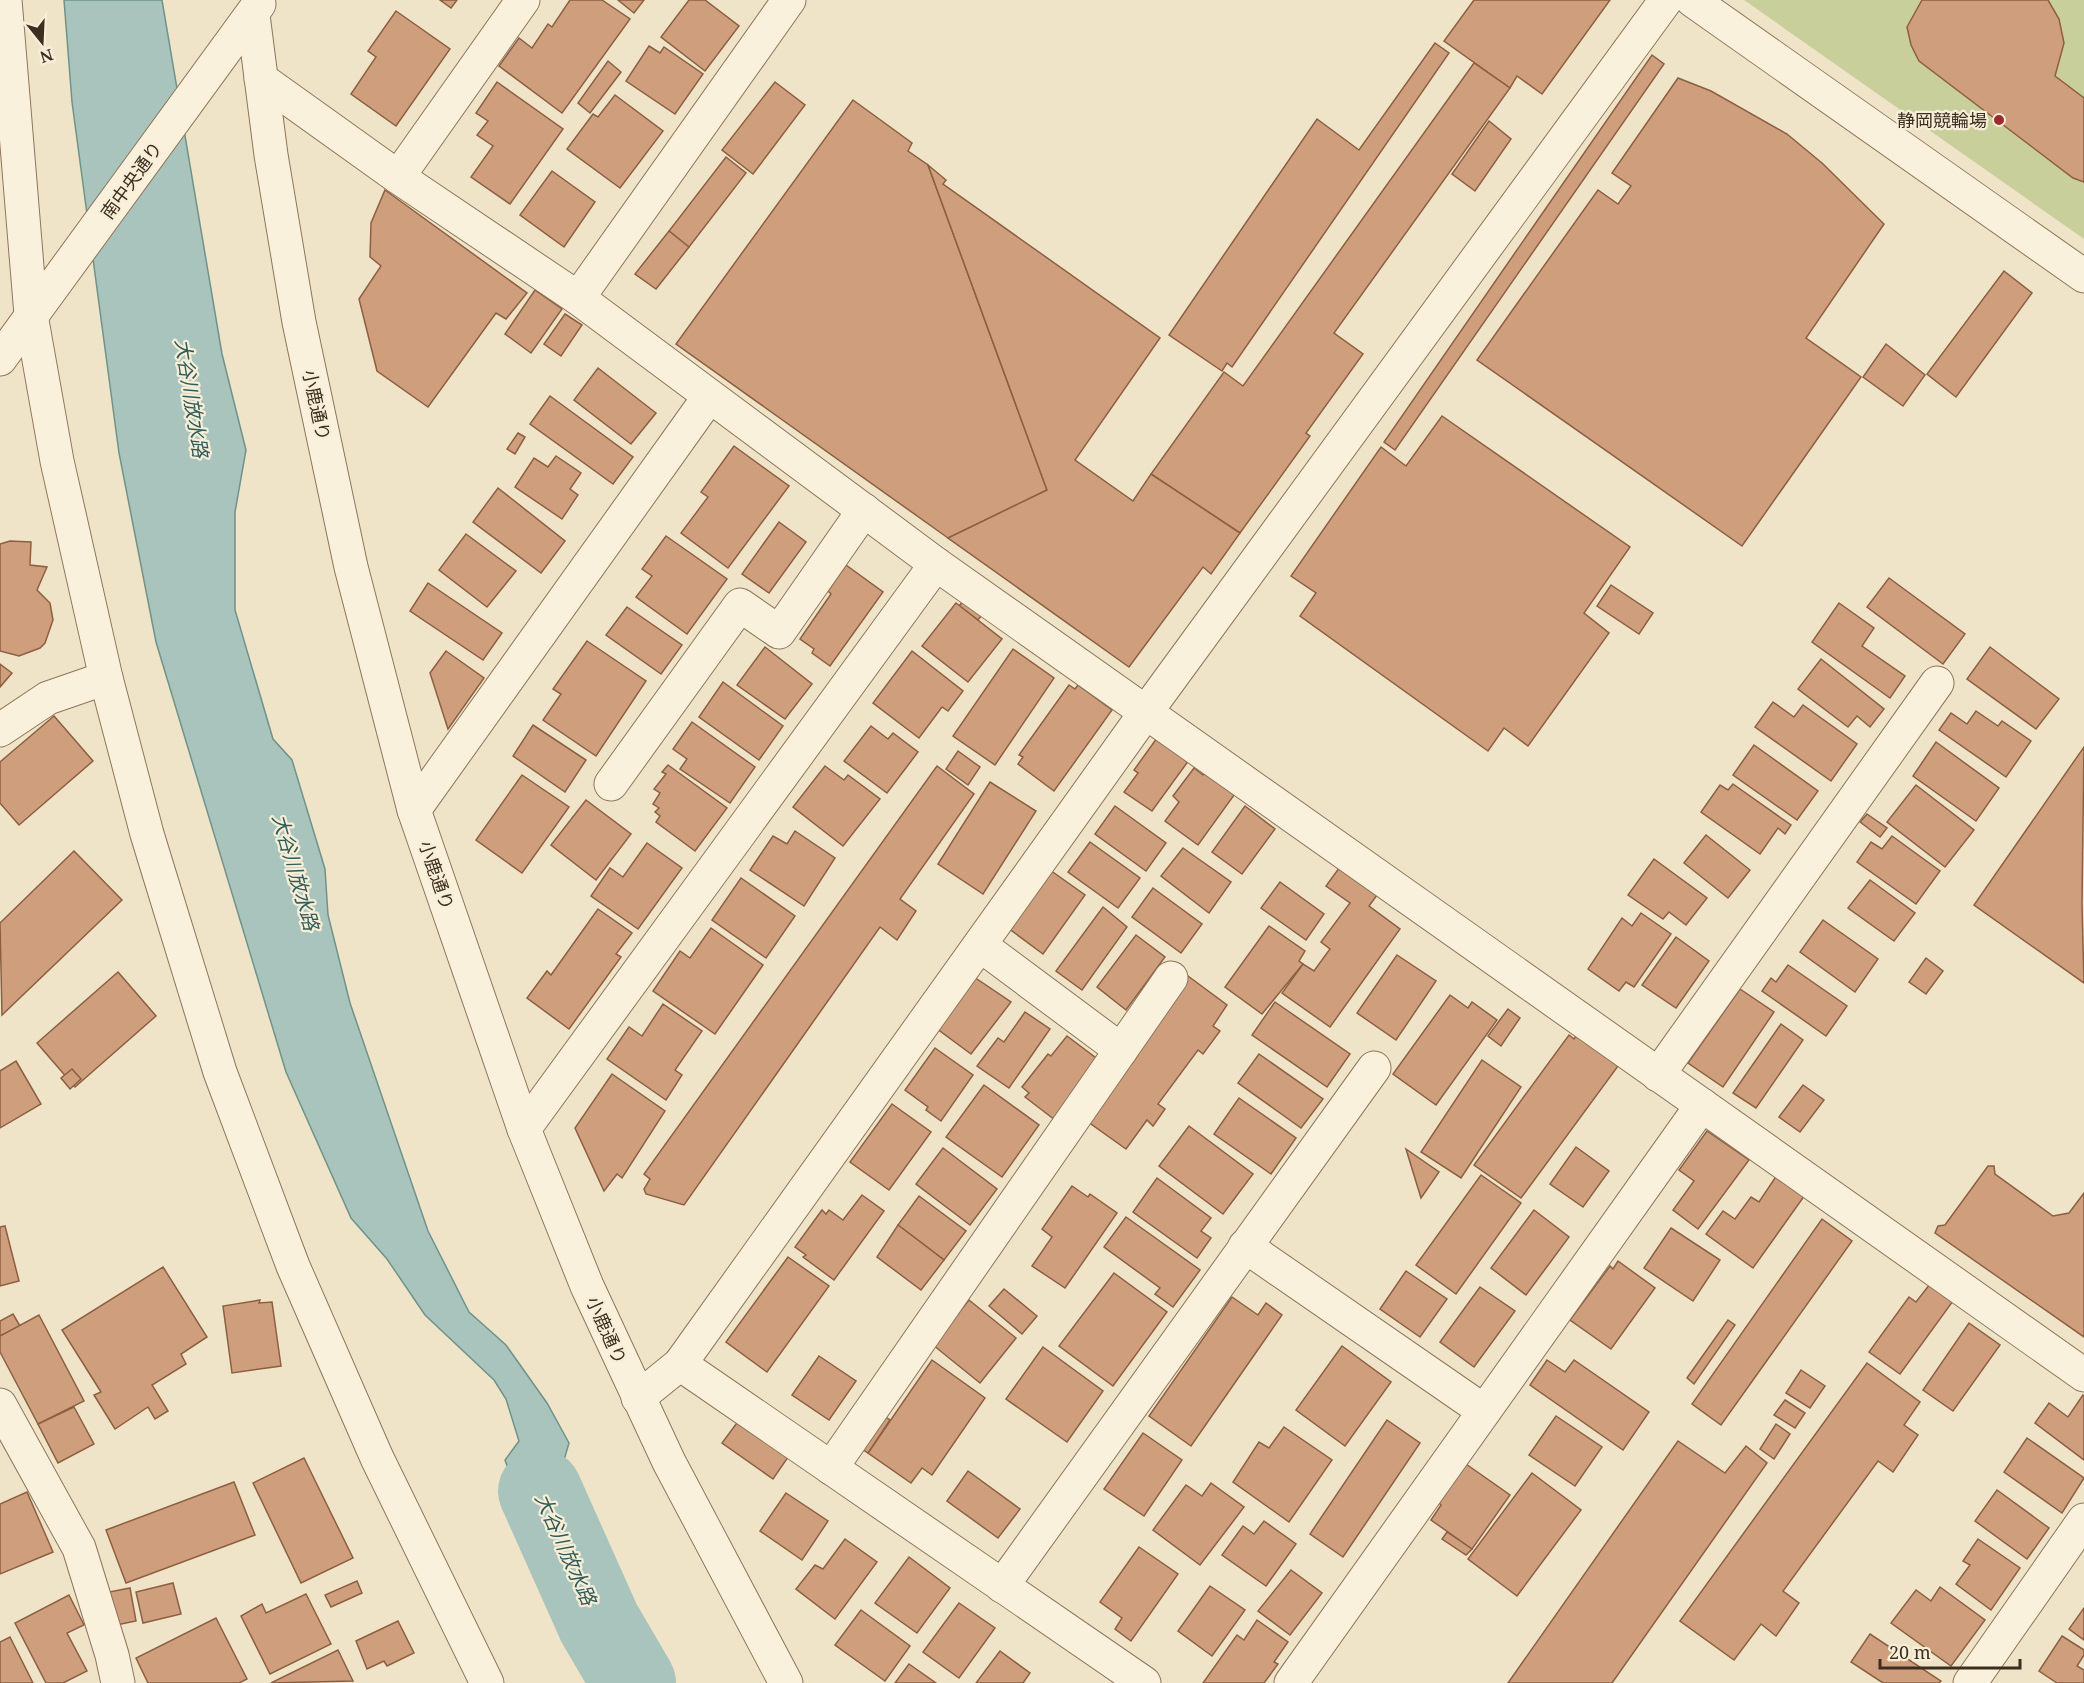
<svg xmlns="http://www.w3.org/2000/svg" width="2084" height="1683" font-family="'Noto Serif','Noto Sans JP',serif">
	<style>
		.green { fill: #c9cf9b }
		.water { fill: #a9c4bc; stroke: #6f938a; stroke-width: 1.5 }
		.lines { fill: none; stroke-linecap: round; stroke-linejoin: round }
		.river { stroke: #a9c4bc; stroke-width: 84 }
		.building { fill: #cf9f7d; stroke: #8d5f41; stroke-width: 1.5 }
		.minor-casing { stroke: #8d765c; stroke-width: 35 }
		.tertiary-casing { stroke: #8d765c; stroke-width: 35 }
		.minor { stroke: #faf1dc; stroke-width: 33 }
		.tertiary { stroke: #faf1dc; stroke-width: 33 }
		.poi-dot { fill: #9e2a2b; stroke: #f7eed8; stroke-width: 2 }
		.labels { text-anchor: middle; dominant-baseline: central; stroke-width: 4.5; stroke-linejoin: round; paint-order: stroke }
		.poi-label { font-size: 18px; fill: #3d2e20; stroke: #f7eed8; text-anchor: end }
		.street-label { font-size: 18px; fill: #3d2e20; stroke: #f7eed8 }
		.water-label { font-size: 20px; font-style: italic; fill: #2f5d5a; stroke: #f7eed8 }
	</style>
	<rect width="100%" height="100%" fill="#f0e4c8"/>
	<!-- green -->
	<polygon class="green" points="1744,0 2084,0 2084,239"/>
	<!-- water -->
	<polygon class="water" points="64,0 162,0 222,354 246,450 235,512 235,610 273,739 292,760 325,869 328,915 350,1003 428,1231 469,1312 506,1345 547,1403 569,1443 561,1470 567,1536 595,1607 529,1526 505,1460 519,1441 506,1399 494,1380 425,1315 387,1259 351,1218 286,1072 156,642 119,453 72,102"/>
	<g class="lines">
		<!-- river -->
		<polyline class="river" points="540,1491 599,1623 634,1683"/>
	</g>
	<!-- building -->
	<g class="building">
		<polygon points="440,0 457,0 451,8"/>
		<polygon points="570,0 602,0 630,19 562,113 499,66 519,38 532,48 548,24 552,27"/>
		<polygon points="618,0 644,0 634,13"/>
		<polygon points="689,0 705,0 739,26 705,71 661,37"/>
		<polygon points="1474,0 1610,0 1542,94 1517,76 1510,88 1444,41"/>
		<polygon points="1922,0 2048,0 2059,19 2064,43 2055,76 2084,98 2084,182 2073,178 1919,61 1911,45 1907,27"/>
		<polygon points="396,11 450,49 396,126 351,94 376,57 368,51"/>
		<polygon points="1435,43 1449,53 1232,367 1227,363 1222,371 1169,335 1317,119 1359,150"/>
		<polygon points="649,46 660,53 664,47 703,74 675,114 626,81"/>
		<polygon points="1652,55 1664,64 1395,450 1384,442"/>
		<polygon points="608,61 621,72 590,113 578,103"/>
		<polygon points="1474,63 1510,88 1334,333 1363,354 1306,433 1310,436 1240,533 1151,474 1224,372 1243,386"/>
		<polygon points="1678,78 1711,91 1787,134 1822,163 1884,224 1806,338 1861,377 1742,546 1477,360 1598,190 1618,204 1631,186 1612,173"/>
		<polygon points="497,82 563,129 510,204 471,177 493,146 477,135 488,121 476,113"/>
		<polygon points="775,82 805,105 753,174 722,150"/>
		<polygon points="615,95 663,131 620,188 567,149 593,114 598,117"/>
		<polygon points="853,100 912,143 908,151 928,165 1047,490 948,538 676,344"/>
		<polygon points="1489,121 1511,139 1475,191 1452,174"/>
		<polygon points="726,157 746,173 689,247 669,231"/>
		<polygon points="928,165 946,180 943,184 1160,338 1075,460 1133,501 1151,474 1240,533 1211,574 1203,567 1129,667 948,538 1047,490"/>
		<polygon points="552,171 595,202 564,247 520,215"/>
		<polygon points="385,190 527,293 506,319 496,313 428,407 377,371 359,299 381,266 370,257 371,223"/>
		<polygon points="669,231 689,247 656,289 635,274"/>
		<polygon points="2004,271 2032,293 1956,397 1927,374"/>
		<polygon points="535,290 562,309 531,353 505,334"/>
		<polygon points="565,314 582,325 561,356 544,344"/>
		<polygon points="1886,344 1925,375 1903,406 1863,377"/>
		<polygon points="598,368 656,413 631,444 574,400"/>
		<polygon points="550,396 633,457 613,484 530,424"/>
		<polygon points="1442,416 1630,547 1584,613 1609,633 1528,746 1504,728 1488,751 1300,616 1316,593 1291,576 1381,447 1406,466"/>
		<polygon points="518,433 525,437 515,454 507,449"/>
		<polygon points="734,446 789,486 728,568 681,533 708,497 701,492"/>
		<polygon points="556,456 581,473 570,489 578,495 562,519 515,487 534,458 548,467"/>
		<polygon points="498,488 565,541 541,573 473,522"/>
		<polygon points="779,522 806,542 769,593 742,574"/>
		<polygon points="466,534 516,571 487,607 439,570"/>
		<polygon points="666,536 727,579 687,634 636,597 652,576 642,569"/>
		<polygon points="10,541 31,542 30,565 47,567 37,590 50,603 53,620 45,643 40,648 19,656 0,651 0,544"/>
		<polygon points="846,565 883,592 830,666 812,653 814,649 800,639 831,594 828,591"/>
		<polygon points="1889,578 1965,634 1943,664 1867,607"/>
		<polygon points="428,583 502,633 483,660 410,611"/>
		<polygon points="1611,585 1653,613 1639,634 1597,606"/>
		<polygon points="967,597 985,611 978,620 959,606"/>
		<polygon points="956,603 1002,639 968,682 922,646"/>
		<polygon points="1839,603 1874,628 1862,646 1905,676 1890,698 1812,642"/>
		<polygon points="627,607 682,645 661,674 606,635"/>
		<polygon points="587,641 646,681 596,756 543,720 561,694 553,689"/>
		<polygon points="765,647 812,684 785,719 737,685"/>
		<polygon points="1990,647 2059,699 2036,729 1967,679"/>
		<polygon points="1013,649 1054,678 995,765 953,736"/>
		<polygon points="446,651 484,678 448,729 430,673"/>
		<polygon points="912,651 963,691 948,711 942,707 919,738 873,703"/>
		<polygon points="1821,659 1884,709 1870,727 1857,716 1848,727 1798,689"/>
		<polygon points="0,664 12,673 0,687"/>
		<polygon points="723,682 783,726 759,760 699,717"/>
		<polygon points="1069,685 1075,689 1078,685 1112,710 1054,791 1018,764 1023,757 1019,755"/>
		<polygon points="1773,702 1794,717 1803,705 1857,744 1831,781 1755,727"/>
		<polygon points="1976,711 1998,726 2002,721 2031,741 2006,777 1939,730 1951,713 1967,724"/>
		<polygon points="54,716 93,761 19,825 0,803 0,762"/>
		<polygon points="692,722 755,767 730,803 680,769 687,759 673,749"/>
		<polygon points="533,725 586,760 565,792 513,756"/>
		<polygon points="871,726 888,739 893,733 918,752 887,793 844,761"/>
		<polygon points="1157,738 1189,760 1152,811 1124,792 1138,773 1134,770"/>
		<polygon points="1936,742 1999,788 1976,821 1913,776"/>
		<polygon points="1754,745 1818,791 1797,820 1733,775"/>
		<polygon points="2084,747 2082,904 2084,983 1974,905"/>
		<polygon points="958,751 980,767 968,785 946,769"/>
		<polygon points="668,765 727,808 695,851 656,822 660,816 655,812 659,808 653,804 660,793 654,789 666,774 662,772"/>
		<polygon points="825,766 844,780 848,775 880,799 843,846 793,807"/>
		<polygon points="937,766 974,794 900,899 916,911 897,940 880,927 684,1205 646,1194 644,1189 650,1179 644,1174"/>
		<polygon points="1194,768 1203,775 1207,769 1237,791 1198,845 1165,821 1179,802 1173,796"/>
		<polygon points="522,775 569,807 522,873 476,840"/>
		<polygon points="990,782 1036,811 983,894 938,864"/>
		<polygon points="1733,784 1791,825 1785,834 1778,828 1760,854 1701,812 1720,785 1728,790"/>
		<polygon points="1916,785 1974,830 1945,867 1887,822"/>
		<polygon points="586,800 631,834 596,880 551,845"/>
		<polygon points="1115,806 1166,843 1146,871 1095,834"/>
		<polygon points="1245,806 1275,829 1242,874 1212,852"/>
		<polygon points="1867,814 1887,828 1880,837 1860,822"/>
		<polygon points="795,831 835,858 804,906 750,870 773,836 787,844"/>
		<polygon points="1706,835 1750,870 1728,898 1684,863"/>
		<polygon points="1892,836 1940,871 1916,904 1857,862 1871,842 1882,849"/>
		<polygon points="1090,842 1140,878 1118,908 1068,872"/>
		<polygon points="647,843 682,868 638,929 591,896 610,868 623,877"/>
		<polygon points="1183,848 1231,882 1209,913 1161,876"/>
		<polygon points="74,851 122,900 2,1015 0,923"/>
		<polygon points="1654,859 1707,898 1686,925 1669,912 1663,919 1628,895"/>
		<polygon points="1342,864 1380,891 1369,906 1400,929 1330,1027 1282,993 1303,964 1314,971 1330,949 1321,942 1350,903 1326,886"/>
		<polygon points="1050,870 1085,895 1043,954 1008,928"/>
		<polygon points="741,878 795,916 766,958 712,920"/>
		<polygon points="1870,880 1915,913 1894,941 1848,908"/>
		<polygon points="1280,882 1324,914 1306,940 1261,908"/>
		<polygon points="1153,888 1202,924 1181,953 1132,917"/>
		<polygon points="1103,907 1127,927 1082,990 1056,971"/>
		<polygon points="598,909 632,933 616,954 621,957 569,1029 527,998 547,971 551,975"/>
		<polygon points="1641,913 1671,934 1634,987 1626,982 1619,991 1588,969 1622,918 1632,926"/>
		<polygon points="1823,920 1878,959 1855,992 1800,952"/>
		<polygon points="1269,926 1305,951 1299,961 1303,964 1262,1014 1225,987"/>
		<polygon points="711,928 763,965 715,1034 653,991 680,951 690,958"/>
		<polygon points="1136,935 1165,957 1126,1010 1097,987"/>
		<polygon points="1676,937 1709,961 1676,1008 1642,985"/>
		<polygon points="1397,955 1436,981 1396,1040 1357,1013"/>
		<polygon points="1926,958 1943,971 1926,994 1909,982"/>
		<polygon points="1788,965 1847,1006 1826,1036 1762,991 1771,978 1776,982"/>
		<polygon points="118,972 156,1016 75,1087 37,1043"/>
		<polygon points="1188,976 1227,1005 1213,1026 1220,1031 1203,1054 1198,1050 1158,1104 1165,1109 1153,1126 1147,1120 1126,1149 1084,1119"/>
		<polygon points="974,977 1011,1002 971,1054 936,1028"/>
		<polygon points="1740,989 1774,1012 1723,1087 1688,1063"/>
		<polygon points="1450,995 1468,1008 1472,1002 1497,1020 1436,1105 1393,1074"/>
		<polygon points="1275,1002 1350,1054 1327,1087 1252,1035"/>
		<polygon points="663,1004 702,1031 675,1070 682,1075 666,1100 607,1059 629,1027 642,1036"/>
		<polygon points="1508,1009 1520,1018 1501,1046 1488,1036"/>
		<polygon points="1025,1012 1050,1029 1009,1088 977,1066 998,1038 1004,1042"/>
		<polygon points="1781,1024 1803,1040 1756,1108 1733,1093"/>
		<polygon points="1579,1031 1621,1062 1521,1198 1474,1165 1569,1035 1574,1039"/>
		<polygon points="1067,1036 1100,1061 1055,1120 1025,1097 1029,1093 1022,1087 1048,1054 1051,1056"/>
		<polygon points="935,1048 973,1075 941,1121 926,1110 928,1107 905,1090"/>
		<polygon points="1259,1054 1323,1099 1301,1128 1238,1083"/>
		<polygon points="1482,1060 1521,1087 1461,1178 1421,1152"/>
		<polygon points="16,1061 41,1104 0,1128 0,1071"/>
		<polygon points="72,1069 81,1079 70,1089 61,1078"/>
		<polygon points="612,1074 665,1111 622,1178 617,1174 604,1191 575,1128"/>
		<polygon points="984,1085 1039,1125 1002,1177 946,1137"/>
		<polygon points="1803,1085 1824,1100 1800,1132 1779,1117"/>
		<polygon points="1239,1098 1296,1138 1271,1174 1214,1134"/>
		<polygon points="892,1104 931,1132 889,1190 850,1162"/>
		<polygon points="1189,1126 1253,1174 1223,1214 1159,1166"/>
		<polygon points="1707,1131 1749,1160 1698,1229 1673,1210 1694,1181 1679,1170"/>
		<polygon points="1576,1147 1609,1171 1583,1207 1550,1184"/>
		<polygon points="943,1148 997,1189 970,1225 916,1184"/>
		<polygon points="1406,1149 1439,1172 1421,1198"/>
		<polygon points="1988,1166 1994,1166 1995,1174 2053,1216 2069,1213 2084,1193 2084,1337 1935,1233 1938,1226 1945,1225"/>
		<polygon points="1481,1175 1521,1203 1456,1294 1416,1265"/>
		<polygon points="1777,1175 1805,1195 1753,1268 1706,1234 1723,1211 1735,1219 1751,1197 1759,1202"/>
		<polygon points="1157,1178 1211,1218 1201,1231 1211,1238 1197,1258 1133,1212"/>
		<polygon points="1072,1186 1088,1197 1090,1194 1117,1213 1065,1288 1032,1266 1052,1237 1042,1229"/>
		<polygon points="862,1195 884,1211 834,1280 803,1257 806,1255 795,1247 822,1210 826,1214 829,1210 843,1220"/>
		<polygon points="919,1196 966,1231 944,1260 898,1225"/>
		<polygon points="1534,1210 1569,1237 1526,1295 1491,1268"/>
		<polygon points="1126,1217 1200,1270 1173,1307 1155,1294 1160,1288 1104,1247"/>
		<polygon points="1822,1219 1852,1241 1721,1425 1692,1404"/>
		<polygon points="898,1225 944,1260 921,1290 877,1257"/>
		<polygon points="5,1226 19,1281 0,1286 0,1227"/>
		<polygon points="1671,1228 1720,1260 1693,1301 1644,1268"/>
		<polygon points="788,1257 829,1286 767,1372 726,1342"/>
		<polygon points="1618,1261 1655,1288 1611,1349 1570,1320 1610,1266 1613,1269"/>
		<polygon points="163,1267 207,1337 181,1354 186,1364 152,1385 168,1411 155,1419 148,1407 115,1429 94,1395 101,1392 62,1330"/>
		<polygon points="1406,1271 1447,1299 1420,1337 1380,1309"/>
		<polygon points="1114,1273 1167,1312 1113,1386 1059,1346"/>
		<polygon points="1930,1284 1953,1301 1900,1374 1869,1352 1909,1297 1916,1302"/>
		<polygon points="1480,1287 1515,1311 1474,1367 1440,1342"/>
		<polygon points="1004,1289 1037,1316 1022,1334 989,1306"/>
		<polygon points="1232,1297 1258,1315 1266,1303 1282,1315 1191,1446 1149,1416"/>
		<polygon points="260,1300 259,1303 272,1302 281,1366 232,1373 223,1306"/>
		<polygon points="969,1300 1016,1338 980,1383 933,1345"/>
		<polygon points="13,1314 20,1326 0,1336 0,1321"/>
		<polygon points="39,1315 84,1401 38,1424 0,1352 0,1336"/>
		<polygon points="1728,1320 1735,1325 1694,1384 1687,1378"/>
		<polygon points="1969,1323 2000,1345 1953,1411 1923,1390"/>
		<polygon points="1342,1346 1391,1382 1345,1446 1296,1410"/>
		<polygon points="1043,1347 1103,1391 1067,1442 1006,1399"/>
		<polygon points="819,1356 856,1381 829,1420 792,1395"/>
		<polygon points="932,1360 985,1398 932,1475 922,1468 911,1483 868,1453"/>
		<polygon points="1547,1360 1565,1372 1574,1360 1649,1412 1623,1450 1530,1385"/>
		<polygon points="1867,1363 1920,1402 1904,1425 1918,1435 1893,1472 1878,1461 1783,1591 1799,1603 1776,1636 1761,1624 1734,1660 1680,1621"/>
		<polygon points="1801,1370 1825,1386 1810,1408 1786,1393"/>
		<polygon points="2083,1395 2084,1396 2084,1460 2035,1423 2049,1403 2068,1417"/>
		<polygon points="1785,1400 1805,1413 1795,1428 1774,1415"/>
		<polygon points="74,1407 94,1444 58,1463 38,1424"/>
		<polygon points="881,1414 890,1420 868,1453 859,1447"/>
		<polygon points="742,1416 793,1450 773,1479 722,1443"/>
		<polygon points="1556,1416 1602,1447 1575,1486 1529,1455"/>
		<polygon points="1387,1420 1420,1443 1343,1557 1310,1534"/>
		<polygon points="1776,1424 1790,1434 1774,1459 1760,1449"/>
		<polygon points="1284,1427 1332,1460 1289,1522 1233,1482 1259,1442 1269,1448"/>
		<polygon points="1143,1433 1182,1460 1144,1516 1104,1489"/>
		<polygon points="2027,1438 2084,1478 2062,1513 2004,1472"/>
		<polygon points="1678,1441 1725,1473 1746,1446 1767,1463 1612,1683 1508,1683"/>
		<polygon points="304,1458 353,1558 301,1583 253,1483"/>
		<polygon points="1466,1464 1510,1495 1472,1549 1431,1520 1441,1505 1438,1502"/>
		<polygon points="968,1471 1020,1509 998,1538 947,1501"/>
		<polygon points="1532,1473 1581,1510 1517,1596 1468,1559"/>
		<polygon points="234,1482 255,1535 126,1583 106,1530"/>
		<polygon points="1211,1483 1244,1507 1200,1565 1153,1530 1186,1485 1202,1496"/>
		<polygon points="1997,1490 2049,1528 2027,1559 1975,1521"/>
		<polygon points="27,1492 53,1552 0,1574 0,1504"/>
		<polygon points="786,1493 828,1521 802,1560 760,1531"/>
		<polygon points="1264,1521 1296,1544 1266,1586 1222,1555 1243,1526 1254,1534"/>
		<polygon points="1447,1532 1472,1549 1466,1555 1442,1539"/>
		<polygon points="845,1539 877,1562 835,1619 796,1589 815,1565 823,1569"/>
		<polygon points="1978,1539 2020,1568 1991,1610 1956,1584 1970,1565 1963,1561"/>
		<polygon points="1139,1547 1178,1574 1131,1641 1115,1629 1122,1618 1100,1602"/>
		<polygon points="909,1557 950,1588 917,1633 875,1603"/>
		<polygon points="1291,1570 1322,1593 1290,1635 1258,1611"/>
		<polygon points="357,1581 362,1593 331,1607 325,1595"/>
		<polygon points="173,1583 181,1614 143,1623 136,1592"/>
		<polygon points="1210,1586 1245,1610 1212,1656 1178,1631"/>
		<polygon points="1940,1587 1985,1620 1951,1666 1891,1623 1916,1590 1931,1601"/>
		<polygon points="130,1588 136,1621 116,1625 109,1592"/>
		<polygon points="306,1594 331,1644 270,1674 241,1616 262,1604 266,1613"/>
		<polygon points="69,1595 84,1625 67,1633 87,1671 63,1683 46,1683 15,1623"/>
		<polygon points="959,1603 995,1628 959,1678 923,1652"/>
		<polygon points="2084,1608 2084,1640 2069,1629"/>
		<polygon points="861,1610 910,1646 885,1681 835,1645"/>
		<polygon points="216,1618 247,1679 239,1683 148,1683 136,1658"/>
		<polygon points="1257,1620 1288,1642 1274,1662 1278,1664 1264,1683 1203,1683 1237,1635 1244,1640"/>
		<polygon points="398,1621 414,1653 387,1666 384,1661 367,1669 356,1641"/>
		<polygon points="1870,1634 1941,1681 1939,1683 1883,1683 1851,1662"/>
		<polygon points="2062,1636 2084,1650 2084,1655 2077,1666 2084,1670 2084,1683 2057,1683 2039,1671"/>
		<polygon points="10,1637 33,1683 0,1683 0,1642"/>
		<polygon points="338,1650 353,1681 271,1683"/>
		<polygon points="1000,1651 1030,1673 1023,1683 976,1683"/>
		<polygon points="909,1664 936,1683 895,1683"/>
	</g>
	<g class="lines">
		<!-- minor casing -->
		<g class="minor-casing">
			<g id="minor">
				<polyline points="261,79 398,177 578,298 936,564 2084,1375"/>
				<polyline points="398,177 523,0"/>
				<polyline points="578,298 789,0"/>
				<polyline points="0,730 48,698 106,678"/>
				<polyline points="611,784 740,605 779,632 864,510"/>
				<polyline points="414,810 709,397"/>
				<polyline points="980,945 1121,1050"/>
				<polyline points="1658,1075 1937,683"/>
				<polyline points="524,1129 936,564"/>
				<polyline points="1245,1246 1484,1411"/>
				<polyline points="680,1364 1144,1683"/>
				<polyline points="638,1398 680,1364 1146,712 1666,0"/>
				<polyline points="0,1405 79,1548 112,1655 118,1683"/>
				<polyline points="831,1468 1171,978"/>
				<polyline points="1002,1586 1374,1068"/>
				<polyline points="1291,1683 1702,1105"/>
				<polyline points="1970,1683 2084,1520"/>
			</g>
		</g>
		<!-- tertiary casing -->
		<g class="tertiary-casing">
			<g id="tertiary">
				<polyline points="5,0 31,315 57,461 106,678 147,834 220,1072 293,1266 377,1458 487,1683"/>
				<polyline points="1692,0 2084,276"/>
				<polyline points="253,15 271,155 299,322 351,567 414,810 524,1129 587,1286 669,1462 786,1683"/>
				<polyline points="0,359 259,4"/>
			</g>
		</g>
		<!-- minor -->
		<use href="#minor" class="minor"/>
		<!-- tertiary -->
		<use href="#tertiary" class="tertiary"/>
	</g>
	<!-- markers -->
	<circle class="poi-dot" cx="1999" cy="120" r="6"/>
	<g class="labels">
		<!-- poi labels -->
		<g class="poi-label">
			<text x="1987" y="120">静岡競輪場</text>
		</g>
		<!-- street labels -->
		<g class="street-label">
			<text transform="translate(131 180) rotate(-54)">南中央通り</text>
			<text transform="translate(317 405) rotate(78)">小鹿通り</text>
			<text transform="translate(437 875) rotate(71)">小鹿通り</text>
			<text transform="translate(607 1330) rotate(66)">小鹿通り</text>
		</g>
		<!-- water labels -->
		<g class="water-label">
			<text transform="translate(192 398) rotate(81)">大谷川放水路</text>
			<text transform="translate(296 872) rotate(74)">大谷川放水路</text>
			<text transform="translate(566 1549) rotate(66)">大谷川放水路</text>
		</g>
	</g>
	<!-- north arrow -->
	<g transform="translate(42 42) rotate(162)" stroke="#f7eed8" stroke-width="4.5" paint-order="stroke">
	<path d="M0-4.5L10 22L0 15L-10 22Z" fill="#3d2e20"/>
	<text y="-9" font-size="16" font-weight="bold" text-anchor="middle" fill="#3d2e20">N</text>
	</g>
	<!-- scale -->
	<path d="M1880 1659v9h140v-9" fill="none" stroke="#3d2e20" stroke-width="3"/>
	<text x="1889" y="1659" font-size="18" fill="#3d2e20" stroke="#f7eed8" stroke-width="4.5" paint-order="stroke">20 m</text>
</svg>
